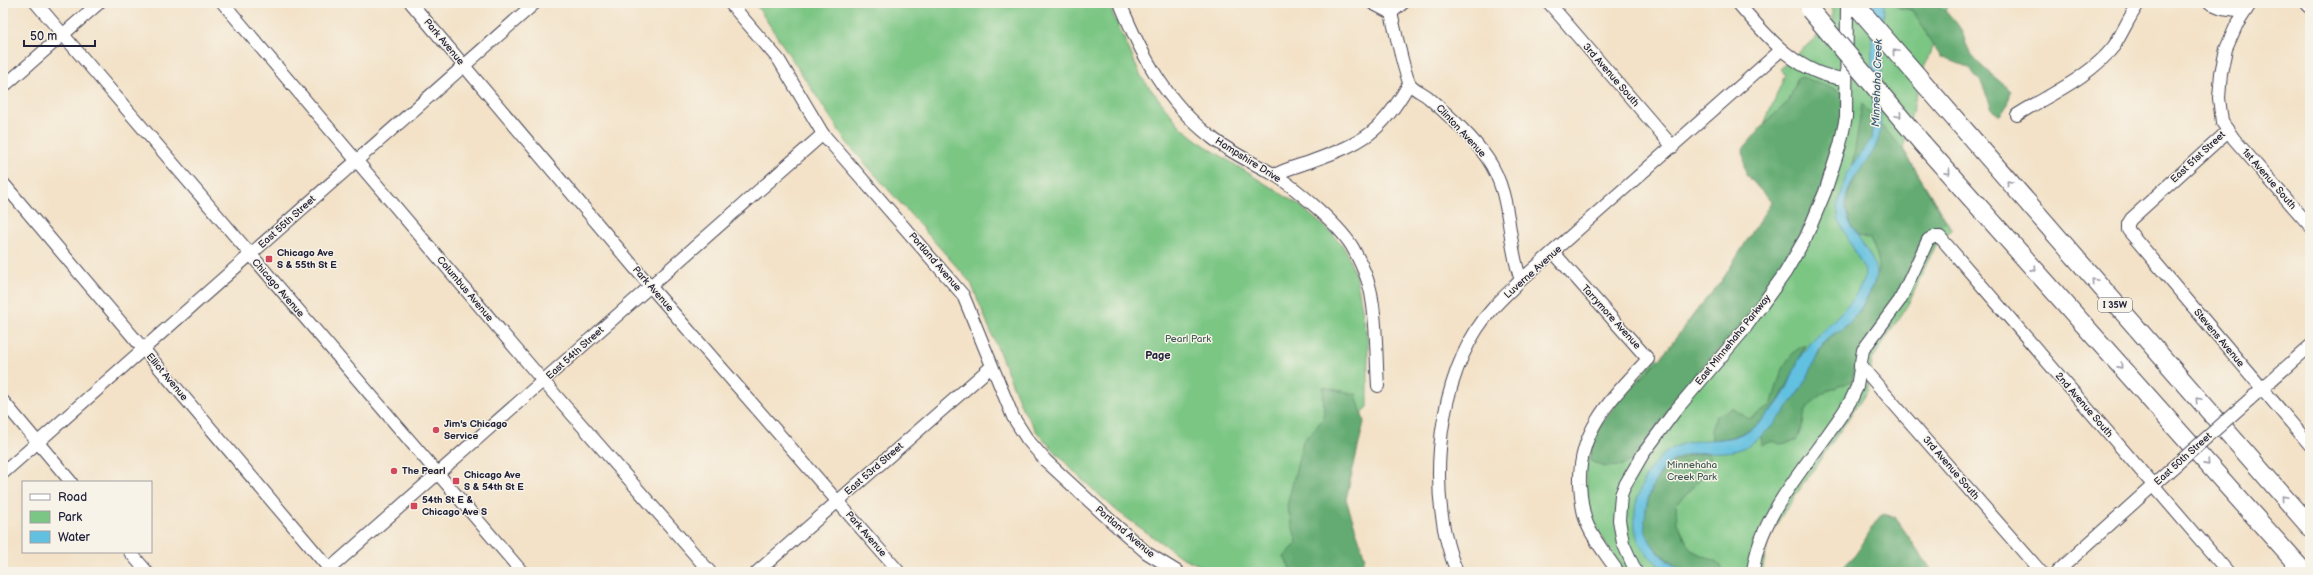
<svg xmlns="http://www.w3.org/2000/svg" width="2313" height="575" font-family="'Balsamiq Sans',sans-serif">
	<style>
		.green { fill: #7bc684; stroke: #4e7460 }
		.forest { fill: #64ab72; stroke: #436656 }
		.water { fill: #62c0e0; stroke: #42718e }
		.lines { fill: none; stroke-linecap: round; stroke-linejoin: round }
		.minor-casing { stroke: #413f50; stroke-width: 14 }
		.major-casing { stroke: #413f50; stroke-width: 17 }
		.highway-casing { stroke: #413f50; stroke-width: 20 }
		.minor { stroke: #fff; stroke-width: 12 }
		.major { stroke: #fff; stroke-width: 15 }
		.highway { stroke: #fff; stroke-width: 18 }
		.minor-bridge-casing { stroke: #413f50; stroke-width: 14; stroke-linecap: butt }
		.highway-bridge-casing { stroke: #413f50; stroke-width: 20; stroke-linecap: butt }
		.minor-bridge { stroke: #fff; stroke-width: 12 }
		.highway-bridge { stroke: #fff; stroke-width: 18 }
		.oneway { stroke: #9c9ca7 }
		.poi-dot { fill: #d1495b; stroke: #f7f3e8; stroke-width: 1.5 }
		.labels { text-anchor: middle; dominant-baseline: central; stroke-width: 3; stroke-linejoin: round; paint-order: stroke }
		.shield { fill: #f7f3e8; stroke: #62616f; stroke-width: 1 }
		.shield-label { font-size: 9px; font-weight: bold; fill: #22223b }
		.street-label { font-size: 10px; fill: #22223b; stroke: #f7f3e8 }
		.poi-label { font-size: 10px; font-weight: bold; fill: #22223b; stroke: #f7f3e8; text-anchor: start }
		.park-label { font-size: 10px; fill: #415b55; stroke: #f7f3e8 }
		.water-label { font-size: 11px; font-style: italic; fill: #385975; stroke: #f7f3e8 }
		.neighbourhood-label { font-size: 11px; font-weight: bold; fill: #22223b; stroke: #f7f3e8 }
	</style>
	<rect width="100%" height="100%" fill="#f7f3e8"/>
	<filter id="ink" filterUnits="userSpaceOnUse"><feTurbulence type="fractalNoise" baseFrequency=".025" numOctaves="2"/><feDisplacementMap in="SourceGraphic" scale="8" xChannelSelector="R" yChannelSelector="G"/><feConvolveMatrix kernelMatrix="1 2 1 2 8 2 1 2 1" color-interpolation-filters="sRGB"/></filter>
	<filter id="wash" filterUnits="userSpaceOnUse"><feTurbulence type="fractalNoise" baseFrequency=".012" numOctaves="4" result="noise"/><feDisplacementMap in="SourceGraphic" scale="16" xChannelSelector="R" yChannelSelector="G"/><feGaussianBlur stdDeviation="0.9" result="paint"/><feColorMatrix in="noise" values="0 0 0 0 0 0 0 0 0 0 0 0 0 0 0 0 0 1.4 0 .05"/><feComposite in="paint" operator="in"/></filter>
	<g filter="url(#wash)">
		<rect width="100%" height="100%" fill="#f3e2c8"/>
		<!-- green -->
		<g class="green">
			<polygon points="755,3 1108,3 1142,78 1181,127 1204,145 1299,205 1334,235 1347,252 1357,280 1368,342 1368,407 1293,479 1365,558 1349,572 1215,572 1181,557 1117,511 1078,476 1037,432 1022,408 971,283 848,144"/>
			<path d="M1832 3H1951L1947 8 1921 76 1903 149 1952 230 1934 247 1910 301 1872 360 1868 390 1780 518 1768 541 1762 572H1624C1613 554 1599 536 1592 517 1568 449 1615 404 1657 358L1662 362 1694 323 1777 198 1747 164 1785 75 1780 69 1832 23Z"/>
		</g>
		<!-- forest -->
		<g class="forest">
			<path d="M1893 3C1923 3 1942 0 1960 28 1965 36 1965 45 1970 53 1980 67 1998 79 2011 91L2008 105 2000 115 1993 111 1981 82 1968 67 1941 57 1929 40 1925 30 1912 10 1899 8Z"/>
			<polygon points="1802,77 1844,93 1843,117 1823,188 1799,236 1774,277 1740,325 1699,369 1663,417 1634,459 1620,466 1605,467 1590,461 1592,443 1601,424 1619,400 1660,359 1700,306 1721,282 1771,202 1746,174 1743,149 1764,124 1789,101 1797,79"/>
			<path d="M1862 104 1903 149 1946 222 1923 235 1908 275 1855 364 1852 381 1827 391 1810 404 1805 412 1803 424 1796 441 1780 444 1773 441 1762 445 1761 436 1795 397 1822 347C1829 336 1838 332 1847 325 1861 313 1881 278 1878 259 1877 253 1872 245 1870 239L1855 235C1846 211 1843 202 1855 178L1852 167Z"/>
			<path d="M1805 345C1785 392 1770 436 1712 440L1711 430 1716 416 1732 408 1749 419 1771 406C1778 384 1783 354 1805 345Z"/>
			<polygon points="1323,387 1356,394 1364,422 1346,499 1365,558 1358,572 1292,572 1284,557 1297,543 1287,506 1303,441 1324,418"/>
			<path d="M1707 453 1710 456C1708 475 1689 491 1676 504L1677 523 1691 550 1714 560 1721 566 1723 572C1712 572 1695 575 1684 571 1677 569 1672 563 1667 559 1659 552 1651 545 1646 536 1643 528 1644 518 1646 509 1652 476 1670 454 1707 453Z"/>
			<path d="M1883 513 1895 517 1933 572H1843C1843 565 1851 560 1855 555 1866 541 1871 525 1883 513Z"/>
		</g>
		<!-- water -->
		<path class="water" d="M1871 3H1884L1880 133C1878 139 1877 145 1874 150 1863 169 1841 188 1846 212 1851 234 1878 257 1876 277 1875 283 1871 289 1869 294 1864 304 1856 316 1848 324 1842 330 1833 333 1826 340 1818 349 1815 362 1810 372 1798 395 1781 420 1760 437 1733 459 1719 449 1689 454 1660 460 1647 492 1645 517 1642 542 1664 561 1685 572H1666C1657 563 1643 553 1638 540 1626 507 1647 455 1682 444 1708 436 1727 445 1752 428 1764 420 1776 407 1783 395 1792 381 1794 365 1804 351 1820 330 1864 298 1865 271L1838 219V207L1846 175 1871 139 1873 121Z"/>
	</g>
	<g filter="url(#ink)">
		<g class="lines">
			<!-- minor casing -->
			<g class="minor-casing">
				<g id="minor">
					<polyline points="36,3 522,572"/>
					<polyline points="223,3 543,381 710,572"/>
					<polyline points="411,3 650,286 899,572"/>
					<polyline points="730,3 779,60 823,134 963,295 1013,417 1027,439 1046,461 1112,522 1147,553 1178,572"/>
					<path d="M1120 3C1141 54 1166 102 1211 137 1229 152 1252 162 1273 174 1295 187 1343 228 1354 250 1362 265 1370 283 1372 299 1377 327 1376 358 1378 386"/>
					<path d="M1372 3 1391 13C1394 25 1405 77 1410 84 1414 90 1424 93 1429 98 1449 116 1472 136 1487 158 1513 195 1506 240 1521 280"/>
					<polyline points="1549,3 1673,147"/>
					<path d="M1738 3C1767 37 1798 75 1845 79"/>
					<polyline points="2210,3 2222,8 2245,11"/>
					<polyline points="2251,3 2236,26 2226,49 2221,73 2219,98 2222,122 2234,139 2310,226"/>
					<polyline points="1391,13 1403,3"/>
					<polyline points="3,87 99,3"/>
					<path d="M2017 115C2050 94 2089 78 2114 46 2123 32 2129 17 2139 3"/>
					<polyline points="2228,131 2131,219 2128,224 2128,230 2310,445"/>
					<path d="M1275 175C1287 168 1299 166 1312 161 1364 142 1381 133 1409 84"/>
					<polyline points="3,183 332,572"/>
					<path d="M1554 253 1648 359C1614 396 1578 429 1580 484 1581 497 1582 513 1588 526 1595 542 1608 557 1618 572"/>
					<polyline points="1860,365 2041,572"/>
					<polyline points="2249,400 2310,346"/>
					<polyline points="3,401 71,482"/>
					<polyline points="3,473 535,3"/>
					<polyline points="130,552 147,572"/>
					<polyline points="326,572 823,134"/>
					<polyline points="757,572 991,367"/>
					<path d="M1457 572C1427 502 1435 394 1477 329 1489 310 1505 296 1521 280L1781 50"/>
					<polyline points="1636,572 1623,543 1619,520 1621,495 1625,485 1643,454 1675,411 1743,331 1785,273 1806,237 1825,192 1840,145 1846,117 1847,3"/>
					<path d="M1753 572C1760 508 1819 454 1851 400L1857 387 1863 350 1900 300 1928 240 1933 237H1940L2228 572"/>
					<polyline points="2057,572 2168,472"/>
				</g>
			</g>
			<!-- major casing -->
			<g class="major-casing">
				<polyline id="major" points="2307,3 2310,6"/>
			</g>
			<!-- highway casing -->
			<g class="highway-casing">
				<g id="highway">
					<polyline points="1854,3 2310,527"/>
					<polyline points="1922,143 2304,572"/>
				</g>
			</g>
			<!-- minor -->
			<use href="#minor" class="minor"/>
			<!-- major -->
			<use href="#major" class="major"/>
			<!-- highway -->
			<use href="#highway" class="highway"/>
			<!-- minor-bridge casing -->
			<g class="minor-bridge-casing">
				<polyline id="minor-bridge" points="2168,472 2249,400"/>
			</g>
			<!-- highway-bridge casing -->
			<g class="highway-bridge-casing">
				<polyline id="highway-bridge" points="1810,10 1922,143"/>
			</g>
			<!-- minor-bridge -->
			<use href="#minor-bridge" class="minor-bridge"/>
			<!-- highway-bridge -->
			<use href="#highway-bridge" class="highway-bridge"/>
		</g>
		<!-- one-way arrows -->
		<defs><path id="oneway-chevron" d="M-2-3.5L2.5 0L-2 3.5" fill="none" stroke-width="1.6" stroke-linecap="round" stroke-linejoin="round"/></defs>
		<g class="oneway">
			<use href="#oneway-chevron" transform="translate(1895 52) rotate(-130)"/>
			<use href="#oneway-chevron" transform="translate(1899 115) rotate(50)"/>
			<use href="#oneway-chevron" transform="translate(1948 172) rotate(48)"/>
			<use href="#oneway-chevron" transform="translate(2009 183) rotate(-131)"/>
			<use href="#oneway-chevron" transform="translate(2034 269) rotate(48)"/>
			<use href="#oneway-chevron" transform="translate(2094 281) rotate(-131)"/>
			<use href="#oneway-chevron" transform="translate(2120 366) rotate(48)"/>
			<use href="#oneway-chevron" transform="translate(2198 400) rotate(-131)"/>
			<use href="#oneway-chevron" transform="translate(2207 463) rotate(48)"/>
			<use href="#oneway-chevron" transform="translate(2284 498) rotate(-131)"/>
		</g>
	</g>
	<!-- markers -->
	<g class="poi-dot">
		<rect x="265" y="255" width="8" height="8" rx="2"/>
		<circle cx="436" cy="430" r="4"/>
		<circle cx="394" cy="471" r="4"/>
		<rect x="452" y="477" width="8" height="8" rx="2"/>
		<rect x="410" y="502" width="8" height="8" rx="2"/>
	</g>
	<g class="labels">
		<!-- shield labels -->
		<rect class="shield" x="2098" y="298" width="34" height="14" rx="3"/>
		<g class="shield-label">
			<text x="2115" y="305">I 35W</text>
		</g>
		<!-- street labels -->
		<g class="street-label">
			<text transform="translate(444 42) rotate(50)">Park Avenue</text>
			<text transform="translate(1611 75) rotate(49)">3rd Avenue South</text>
			<text transform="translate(1461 131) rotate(47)">Clinton Avenue</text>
			<text transform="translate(2198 157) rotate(-43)">East 51st Street</text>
			<text transform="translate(1248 160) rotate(32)">Hampshire Drive</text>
			<text transform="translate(2269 179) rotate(49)">1st Avenue South</text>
			<text transform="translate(287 222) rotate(-42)">East 55th Street</text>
			<text transform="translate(935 262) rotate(49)">Portland Avenue</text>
			<text transform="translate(1533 272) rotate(-42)">Luverne Avenue</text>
			<text transform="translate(278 288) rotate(49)">Chicago Avenue</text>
			<text transform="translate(465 289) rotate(50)">Columbus Avenue</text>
			<text transform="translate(653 289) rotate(49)">Park Avenue</text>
			<text transform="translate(1611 317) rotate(48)">Tarrymore Avenue</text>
			<text transform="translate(2219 338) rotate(50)">Stevens Avenue</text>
			<text transform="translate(1733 340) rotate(-51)">East Minnehaha Parkway</text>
			<text transform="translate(575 353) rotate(-42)">East 54th Street</text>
			<text transform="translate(167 377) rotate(50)">Elliot Avenue</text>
			<text transform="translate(2084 405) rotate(49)">2nd Avenue South</text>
			<text transform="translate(2183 459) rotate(-42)">East 50th Street</text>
			<text transform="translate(1951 468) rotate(49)">3rd Avenue South</text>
			<text transform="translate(874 469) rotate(-41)">East 53rd Street</text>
			<text transform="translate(1125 532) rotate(40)">Portland Avenue</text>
			<text transform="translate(866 534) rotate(49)">Park Avenue</text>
		</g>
		<!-- poi labels -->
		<g class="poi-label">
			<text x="277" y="253">Chicago Ave<tspan x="277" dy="12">S &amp; 55th St E</tspan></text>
			<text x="444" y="424">Jim's Chicago<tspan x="444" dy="12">Service</tspan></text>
			<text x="402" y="471">The Pearl</text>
			<text x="464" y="475">Chicago Ave<tspan x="464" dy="12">S &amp; 54th St E</tspan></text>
			<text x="422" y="500">54th St E &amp;<tspan x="422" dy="12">Chicago Ave S</tspan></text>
		</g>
		<!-- park labels -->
		<g class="park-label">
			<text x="1188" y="339">Pearl Park</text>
			<text x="1692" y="465">Minnehaha<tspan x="1692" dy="12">Creek Park</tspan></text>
		</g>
		<!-- water labels -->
		<g class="water-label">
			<text transform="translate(1877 83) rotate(-88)">Minnehaha Creek</text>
		</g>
		<!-- neighbourhood labels -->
		<g class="neighbourhood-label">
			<text x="1158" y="355">Page</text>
		</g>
	</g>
	<!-- margin -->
	<rect width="2313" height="575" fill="none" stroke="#f7f3e8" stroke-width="16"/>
	<!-- legend -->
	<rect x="22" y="481" width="130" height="72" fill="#f7f3e8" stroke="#a29fa3"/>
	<rect x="30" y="494" width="20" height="6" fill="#ffffff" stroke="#a29fa3"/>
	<text x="58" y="501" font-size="12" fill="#22223b">Road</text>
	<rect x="30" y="511" width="20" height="12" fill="#7bc684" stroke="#a29fa3"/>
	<text x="58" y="521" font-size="12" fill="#22223b">Park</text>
	<rect x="30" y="531" width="20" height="12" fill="#62c0e0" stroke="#a29fa3"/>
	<text x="58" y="541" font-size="12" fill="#22223b">Water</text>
	<!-- scale -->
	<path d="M24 40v6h71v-6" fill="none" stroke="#22223b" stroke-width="2"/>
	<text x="30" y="40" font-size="12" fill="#22223b" stroke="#f7f3e8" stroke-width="3" paint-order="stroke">50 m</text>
</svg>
